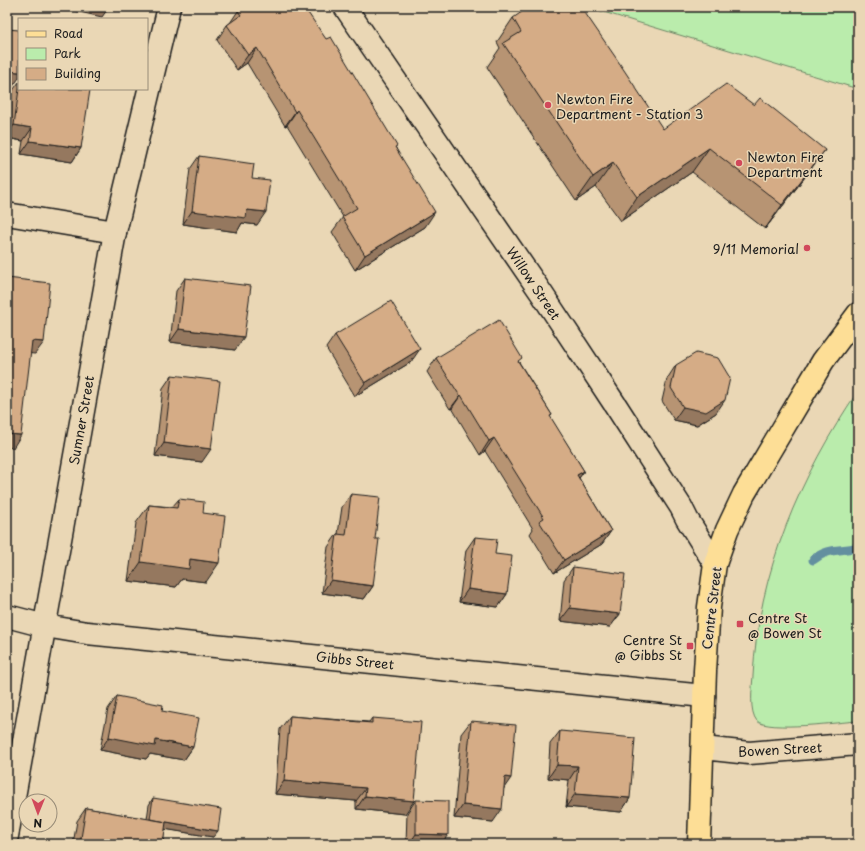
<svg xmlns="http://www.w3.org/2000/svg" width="865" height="851" font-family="'Playpen Sans',sans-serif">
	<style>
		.green { fill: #baecac; stroke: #6b8464 }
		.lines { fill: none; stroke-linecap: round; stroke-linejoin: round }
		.stream { stroke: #648f9f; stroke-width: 9 }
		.minor-casing { stroke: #1c1c1c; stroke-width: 25 }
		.major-casing { stroke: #1c1c1c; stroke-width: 25 }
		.minor { stroke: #ead7b5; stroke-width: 22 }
		.major { stroke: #fdde96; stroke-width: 22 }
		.wall { fill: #b79473; stroke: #1c1c1c }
		.shaded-wall { fill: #95785e; stroke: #1c1c1c }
		.building { fill: #d5ac86; stroke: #1c1c1c }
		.poi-dot { fill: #d1495b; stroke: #ead7b5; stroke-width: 1.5 }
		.labels { text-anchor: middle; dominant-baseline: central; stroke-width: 3; stroke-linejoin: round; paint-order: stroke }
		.poi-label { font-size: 13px; fill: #1c1c1c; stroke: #ead7b5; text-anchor: start }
		.street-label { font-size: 13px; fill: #1c1c1c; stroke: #ead7b5 }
	</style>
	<rect width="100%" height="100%" fill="#ead7b5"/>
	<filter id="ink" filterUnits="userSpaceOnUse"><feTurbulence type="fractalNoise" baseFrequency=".025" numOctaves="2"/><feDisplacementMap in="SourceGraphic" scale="8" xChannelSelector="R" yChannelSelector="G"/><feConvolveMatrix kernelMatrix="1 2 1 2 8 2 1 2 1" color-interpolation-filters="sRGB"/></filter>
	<g filter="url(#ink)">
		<!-- green -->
		<g class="green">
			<polygon points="587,7 858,7 858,89"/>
			<path d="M858 391V721C840 722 768 732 757 721 749 712 752 688 753 676 758 573 800 476 858 391Z"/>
		</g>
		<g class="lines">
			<!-- stream -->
			<path class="stream" d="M813 560C828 547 841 552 858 547"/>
			<!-- minor casing -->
			<g class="minor-casing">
				<g id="minor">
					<polyline points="345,7 542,294 616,406 681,507 687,519 715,564"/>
					<polyline points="7,214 115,232"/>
					<polyline points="7,616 45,626 87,633 704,696"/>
					<polyline points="703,748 749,753 858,744"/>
					<polyline points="7,836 115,232 169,7"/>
				</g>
			</g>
			<!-- major casing -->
			<g class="major-casing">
				<polyline id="major" points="699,844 705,671 709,607 715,564 727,530 744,494 823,361 858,314"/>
			</g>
			<!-- minor -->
			<use href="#minor" class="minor"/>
			<!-- major -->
			<use href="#major" class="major"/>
		</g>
		<!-- wall -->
		<g class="wall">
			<polygon points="238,11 396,148 425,227 355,270 332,232 343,217 287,125 285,126 247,63 237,70 217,40 227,25 230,23"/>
			<polygon points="513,18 663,129 808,173 765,229 692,172 621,221 596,187 576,201 487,67 500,48 497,42"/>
			<polygon points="19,82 19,89 82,89 81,148 72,162 21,154 23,141 7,138 7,124 11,93"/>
			<polygon points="199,156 252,178 257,225 242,223 237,232 183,224 190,169"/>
			<polygon points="185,278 235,350 170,342 176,291"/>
			<polygon points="335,335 411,362 355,396 326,348"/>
			<polygon points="436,358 519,362 552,415 550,417 584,471 579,478 611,531 602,544 554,573 530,534 533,529 485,451 480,455 452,408 450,409 427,372"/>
			<polygon points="676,365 716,413 697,425 674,420 662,401 667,379"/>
			<polygon points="172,375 202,462 155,456 163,388"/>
			<polygon points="351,494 375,539 373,586 364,599 322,593 328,547 337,534 338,534 342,507"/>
			<polygon points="179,499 203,513 206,582 182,579 176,587 128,581 136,523 149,505 172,507"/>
			<polygon points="475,537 495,554 507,594 498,607 459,602 466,550"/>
			<polygon points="573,567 620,614 610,627 560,621 564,580"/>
			<polygon points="117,696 162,711 193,747 184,760 150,754 146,759 100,750 108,709"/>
			<polygon points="290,716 369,722 372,718 405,814 356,809 356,801 275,794 280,729"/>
			<polygon points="471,721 504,788 493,822 454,818 461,734"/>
			<polygon points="560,731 630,798 621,812 566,807 569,780 548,778 550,744"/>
			<polygon points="153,798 213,837 165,829 163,844 73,844 77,821 86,808 147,819 149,805"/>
			<polygon points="416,800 441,844 406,844 407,813"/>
		</g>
		<!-- shaded-wall -->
		<g class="shaded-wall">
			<polygon points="61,7 109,7 102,17 61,8"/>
			<polygon points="257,48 247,63 237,70 248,55"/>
			<polygon points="7,71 19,72 19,78 13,86 7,85"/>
			<polygon points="297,110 287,125 285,126 295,112"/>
			<polygon points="14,125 32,128 23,141 7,138 7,135"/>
			<polygon points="30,141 81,148 72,162 21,154"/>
			<polygon points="709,148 692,172 621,221 637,197"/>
			<polygon points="825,150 808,173 765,229 782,205"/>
			<polygon points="613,163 596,187 576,201 593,177"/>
			<polygon points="247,210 266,212 257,225 242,223 237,232 183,224 192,211"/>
			<polygon points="435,212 425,227 355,270 365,255"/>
			<polygon points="179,329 244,337 235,350 170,342"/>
			<polygon points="32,341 44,342 35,354 23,353"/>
			<polygon points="420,349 411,362 355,396 365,383"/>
			<polygon points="461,395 452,408 450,409 460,396"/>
			<polygon points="725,400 716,413 697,425 674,420 683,407"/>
			<polygon points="7,434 21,435 13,448 7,447"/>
			<polygon points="494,438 485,451 480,455 489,441"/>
			<polygon points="164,443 211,449 202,462 155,456"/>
			<polygon points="584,471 575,484 577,475"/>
			<polygon points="611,531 602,544 554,573 564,560"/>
			<polygon points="190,559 219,563 206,582 182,579 176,587 128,581 141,562"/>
			<polygon points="331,580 373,586 364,599 322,593"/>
			<polygon points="468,589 507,594 498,607 459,602"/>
			<polygon points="570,608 620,614 610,627 560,621"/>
			<polygon points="109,737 156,740 193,747 184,760 150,754 146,759 100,750"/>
			<polygon points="557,765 578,766 569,780 548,778"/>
			<polygon points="505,777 511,778 502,791"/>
			<polygon points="284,781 366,788 356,801 275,794"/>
			<polygon points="575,794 630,798 621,812 566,807"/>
			<polygon points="365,796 414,801 405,814 356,809"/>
			<polygon points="463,805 502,809 493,822 454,818"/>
			<polygon points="150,819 218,831 213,837 145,826"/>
			<polygon points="416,834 448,835 441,844 409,844"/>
		</g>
		<!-- building -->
		<g class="building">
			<polygon points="245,7 304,7 326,39 331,37 397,146 395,147 435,212 365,255 342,217 357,208 297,110 295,112 257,48 248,55 227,25 241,15 238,11"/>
			<polygon points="529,7 581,7 616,58 663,129 726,84 754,105 760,98 825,150 782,205 709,148 637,197 613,163 593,177 503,43 521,32 513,18"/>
			<polygon points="7,29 19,30 19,72 7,71"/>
			<polygon points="19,89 82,89 90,90 81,148 30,141 32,128 14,125"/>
			<polygon points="199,156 254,164 252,178 270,180 266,212 247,210 246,218 192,211"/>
			<polygon points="7,278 50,283 44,342 32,341 21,435 7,434 7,339 8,325 7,325"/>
			<polygon points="185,278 251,286 244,337 179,329"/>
			<polygon points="391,301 420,349 365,383 335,335"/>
			<polygon points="499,320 522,358 518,361 552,415 550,416 584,471 577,475 611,531 564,560 539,521 544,518 494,438 489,441 461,395 460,396 436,358"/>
			<polygon points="696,353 718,358 730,378 725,400 706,412 683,407 671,388 676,365"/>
			<polygon points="172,375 220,381 211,449 164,443"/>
			<polygon points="7,486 9,487 7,509"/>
			<polygon points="351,494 380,497 375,539 379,539 373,586 331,580 337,534 346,535"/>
			<polygon points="179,499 204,502 203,513 225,516 219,563 190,559 189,569 141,562 149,505 177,508"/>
			<polygon points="475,537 497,539 495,554 512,556 507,594 468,589"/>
			<polygon points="573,567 625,574 620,614 570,608"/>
			<polygon points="117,696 163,705 162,711 199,718 193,747 156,740 155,746 109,737"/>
			<polygon points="290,716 372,723 372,718 421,722 414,801 365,796 366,788 284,781"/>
			<polygon points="471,721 516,725 511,778 505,777 502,809 463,805"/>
			<polygon points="560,731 635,738 630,798 575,794 578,766 557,765"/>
			<polygon points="153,798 221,809 218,831 150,819"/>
			<polygon points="416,800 448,801 448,835 416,834"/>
			<polygon points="86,808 166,822 163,844 80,844"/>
		</g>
	</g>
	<!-- markers -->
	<g class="poi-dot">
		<circle cx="548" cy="105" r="4"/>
		<circle cx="739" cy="163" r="4"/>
		<circle cx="807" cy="248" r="4"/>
		<rect x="736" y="620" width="8" height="8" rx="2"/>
		<rect x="686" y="642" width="8" height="8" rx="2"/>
	</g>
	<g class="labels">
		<!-- poi labels -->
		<g class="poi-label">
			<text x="556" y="98">Newton Fire<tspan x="556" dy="15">Department - Station 3</tspan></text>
			<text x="747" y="156">Newton Fire<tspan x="747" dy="15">Department</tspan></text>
			<text x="799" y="248" text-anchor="end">9/11 Memorial</text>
			<text x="748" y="617">Centre St<tspan x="748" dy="15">@ Bowen St</tspan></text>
			<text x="682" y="639" text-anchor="end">Centre St<tspan x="682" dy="15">@ Gibbs St</tspan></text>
		</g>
		<!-- street labels -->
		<g class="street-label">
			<text transform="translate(534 283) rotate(56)">Willow Street</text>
			<text transform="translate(81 420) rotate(-80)">Sumner Street</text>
			<text transform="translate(711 608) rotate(-83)">Centre Street</text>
			<text transform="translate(355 660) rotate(6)">Gibbs Street</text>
			<text transform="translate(780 749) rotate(-3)">Bowen Street</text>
		</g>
	</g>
	<!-- margin -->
	<rect width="865" height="851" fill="none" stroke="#ead7b5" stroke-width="24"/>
	<rect x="12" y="12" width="841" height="827" fill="none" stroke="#1c1c1c" stroke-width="1.5" filter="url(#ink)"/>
	<!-- legend -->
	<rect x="18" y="18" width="130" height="72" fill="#ead7b5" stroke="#988c78"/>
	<rect x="26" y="31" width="20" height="6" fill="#fdde96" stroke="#988c78"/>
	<text x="54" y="38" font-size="12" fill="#1c1c1c">Road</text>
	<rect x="26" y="48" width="20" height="12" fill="#baecac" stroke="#988c78"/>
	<text x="54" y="58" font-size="12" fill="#1c1c1c">Park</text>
	<rect x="26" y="68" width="20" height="12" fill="#d5ac86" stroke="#988c78"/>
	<text x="54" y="78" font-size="12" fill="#1c1c1c">Building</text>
	<!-- north arrow -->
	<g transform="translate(38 813) rotate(181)"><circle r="19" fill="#ead7b5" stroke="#988c78"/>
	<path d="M0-3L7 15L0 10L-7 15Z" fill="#d1495b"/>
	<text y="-6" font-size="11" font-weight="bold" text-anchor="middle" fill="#1c1c1c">N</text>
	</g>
</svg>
